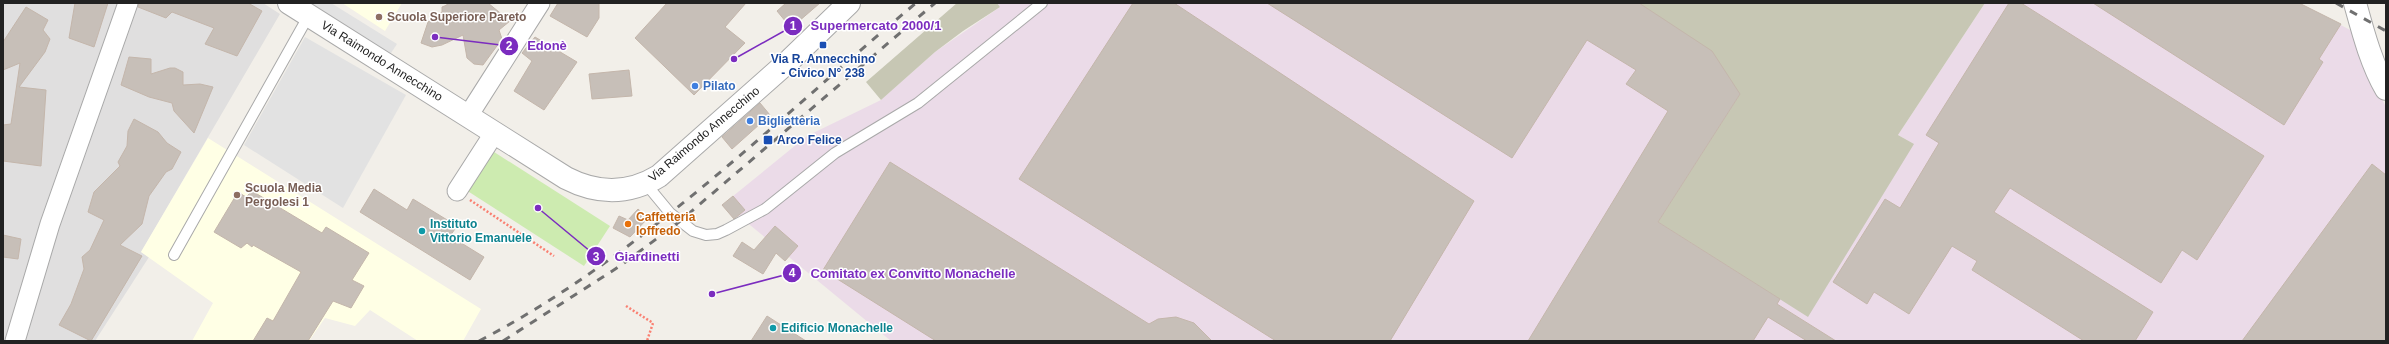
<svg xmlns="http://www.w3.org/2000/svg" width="2389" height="344" font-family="Helvetica,sans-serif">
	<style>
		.residential { fill: #e0dfdf }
		.industrial { fill: #ebdbe8 }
		.education { fill: #ffffe5 }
		.construction { fill: #c7c7b4 }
		.grass { fill: #cdebb0 }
		.parking { fill: #e2e2e2 }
		.building { fill: #c7bfb8; stroke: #c4b6ab }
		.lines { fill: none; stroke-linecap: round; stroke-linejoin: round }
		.service-casing { stroke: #a9a9a9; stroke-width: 12 }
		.minor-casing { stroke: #a9a9a9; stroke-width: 21 }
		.tertiary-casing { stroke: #a9a9a9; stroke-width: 24 }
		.path { stroke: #fa8072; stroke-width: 2.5; stroke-dasharray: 2 2; stroke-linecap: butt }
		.service { stroke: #fff; stroke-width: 10 }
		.minor { stroke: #fff; stroke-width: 19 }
		.tertiary { stroke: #fff; stroke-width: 22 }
		.rail { stroke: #707070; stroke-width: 3; stroke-dasharray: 8 8; stroke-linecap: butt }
		.education-dot { fill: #8d6e63; stroke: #fff; stroke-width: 1.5 }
		.transit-dot { fill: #1a4fb4; stroke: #fff; stroke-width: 1.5 }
		.shop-dot { fill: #3f7fe0; stroke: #fff; stroke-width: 1.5 }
		.food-dot { fill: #e8710a; stroke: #fff; stroke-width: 1.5 }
		.culture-dot { fill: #0f9aa8; stroke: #fff; stroke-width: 1.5 }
		.labels { text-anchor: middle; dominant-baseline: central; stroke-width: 3; stroke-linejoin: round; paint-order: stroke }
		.education-label { font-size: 12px; font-weight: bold; fill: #785e54; stroke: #fff; text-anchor: start }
		.transit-label { font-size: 12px; font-weight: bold; fill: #164399; stroke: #fff }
		.street-label { font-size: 12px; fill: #222; stroke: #fff }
		.shop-label { font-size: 12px; font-weight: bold; fill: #366cbe; stroke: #fff; text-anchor: start }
		.food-label { font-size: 12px; font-weight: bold; fill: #c56008; stroke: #fff; text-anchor: start }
		.culture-label { font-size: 12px; font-weight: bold; fill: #0d838f; stroke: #fff; text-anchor: start }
		.leader { fill: none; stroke: #7b2cbf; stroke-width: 1.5 }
		.callout-dot { fill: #7b2cbf; stroke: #fff; stroke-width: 1.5 }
		.mark-label { font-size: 12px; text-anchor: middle; font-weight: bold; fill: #fff }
		.callout-label { font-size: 13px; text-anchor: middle; font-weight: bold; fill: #7b2cbf; stroke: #fff; stroke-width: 3; stroke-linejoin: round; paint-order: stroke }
	</style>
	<rect width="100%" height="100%" fill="#f2efe9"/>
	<!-- residential -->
	<polygon class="residential" points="3,3 263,3 280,14 141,252 149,257 95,341 3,341"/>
	<!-- industrial -->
	<polygon class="industrial" points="997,3 1639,3 1914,144 1898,135 1985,3 2299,3 2354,32 2365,66 2386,107 2386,341 891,341 739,216 734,219 722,205 807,136 881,100 935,52 1000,7"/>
	<!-- education -->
	<g class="education">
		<polygon points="342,3 402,3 385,31"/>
		<polygon points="208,138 481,309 463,341 418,341 370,310 355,326 325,318 309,341 192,341 213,303 141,252"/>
	</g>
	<!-- construction -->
	<g class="construction">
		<polygon points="957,3 997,3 1000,7 963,31 935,52 881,100 866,82"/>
		<polygon points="1639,3 1985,3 1898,135 1914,144 1808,317 1658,222 1740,94"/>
	</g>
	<!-- grass -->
	<polygon class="grass" points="491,150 610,226 584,266 466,190"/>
	<!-- parking -->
	<g class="parking">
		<polygon points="306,3 331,3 397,44 389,56"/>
		<polygon points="305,37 406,95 343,208 244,145"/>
	</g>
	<!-- building -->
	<g class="building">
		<polygon points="75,3 108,3 94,47 69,38"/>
		<polygon points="139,3 248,3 262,11 237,56 205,44 214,28 172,12 166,18 138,7"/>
		<polygon points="447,3 488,3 510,21 499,30 502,39 483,65 474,64 467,58 463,35 442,45 432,47 421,43 428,22 442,12 442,7 447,5"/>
		<polygon points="558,3 599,3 599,18 587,37 550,16"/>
		<polygon points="667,3 746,3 725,27 745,43 694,95 635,38"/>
		<polygon points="786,3 820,3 791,28 777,11"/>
		<polygon points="1133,3 1174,3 1474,201 1390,341 1276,341 1019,179"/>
		<polygon points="1267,3 1639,3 1712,51 1740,94 1658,222 1780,299 1777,304 1836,341 1807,341 1768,317 1753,341 1528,341 1668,111 1626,84 1636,70 1587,40 1512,158"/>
		<polygon points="2009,3 2021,3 2264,156 2197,260 2182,250 2161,283 2010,188 1994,212 2153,312 2135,341 2084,341 1972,270 1977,261 1952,246 1909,314 1874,292 1867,304 1833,282 1885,199 1900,208 1939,143 1926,135"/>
		<polygon points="2093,3 2299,3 2341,24 2319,59 2323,62 2284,125"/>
		<polygon points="26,7 48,20 43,30 50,39 45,52 19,87 46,90 41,166 3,161 3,125 11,124 20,63 3,70 3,42"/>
		<polygon points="535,37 577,62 544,110 514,91 532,61 522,53"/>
		<polygon points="129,57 151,59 151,74 170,68 175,68 183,72 183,85 200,84 213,87 194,133 174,111 172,103 149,97 121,85"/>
		<polygon points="629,70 632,96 592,99 589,74"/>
		<polygon points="760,103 770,115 732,149 722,137"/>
		<polygon points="134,119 158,132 167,143 181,152 172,169 166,172 149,196 142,224 120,245 142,256 91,341 59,325 71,304 84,269 82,257 90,250 104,220 88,212 94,192 120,166 118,162 127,146 128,131"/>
		<polygon points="890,162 1149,324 1158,319 1176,317 1194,323 1212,341 936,341 823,270"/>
		<polygon points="2372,164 2386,175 2386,341 2242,341"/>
		<polygon points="374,189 407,210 413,199 457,226 450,236 484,257 470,280 360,212"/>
		<polygon points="252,191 322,233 326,227 369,253 352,280 364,286 351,308 333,301 308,341 253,341 267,318 273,321 301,272 253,245 252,247 247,243 241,248 214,232 238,192 246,197"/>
		<polygon points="733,196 745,210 734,219 722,205"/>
		<polygon points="638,209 648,218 630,237 613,228 619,216 628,220"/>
		<polygon points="775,226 798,246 785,261 776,253 763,274 733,256 742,242 754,250"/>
		<polygon points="3,235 21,239 18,259 3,257"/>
		<polygon points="767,316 806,341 751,341"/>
	</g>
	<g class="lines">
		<!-- service casing -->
		<g class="service-casing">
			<g id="service">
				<polyline points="646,184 670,213 693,231 706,235 717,234 726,230 765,209 835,153 918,103 1042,3"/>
				<polyline points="174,255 309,15"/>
			</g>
		</g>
		<!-- minor casing -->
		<g class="minor-casing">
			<g id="minor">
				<polyline points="468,116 540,3"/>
				<polyline points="457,191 495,132"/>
				<polyline points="15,341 50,224 128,3"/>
			</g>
		</g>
		<!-- tertiary casing -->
		<g class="tertiary-casing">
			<g id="tertiary">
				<path d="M289 3 566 178C597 194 628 195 659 176L790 60 849 3"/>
				<path d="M2355 3C2363 32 2371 63 2386 89"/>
			</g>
		</g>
		<!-- path -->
		<g class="path">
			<polyline points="470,200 554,256"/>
			<polyline points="626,306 653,323 647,341"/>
		</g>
		<!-- service -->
		<use href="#service" class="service"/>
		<!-- minor -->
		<use href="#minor" class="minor"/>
		<!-- tertiary -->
		<use href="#tertiary" class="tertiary"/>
		<!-- rail -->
		<g class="rail">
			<polyline points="2336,3 2386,31"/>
			<path d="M479 341C642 256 776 120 916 3"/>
			<polyline points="503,341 620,266 679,222 935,3"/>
		</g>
	</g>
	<!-- markers -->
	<g class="education-dot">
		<circle cx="379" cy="17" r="4"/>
		<circle cx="237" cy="195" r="4"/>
	</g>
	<g class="transit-dot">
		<rect x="819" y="41" width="8" height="8" rx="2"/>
		<rect x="763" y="135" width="10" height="10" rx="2"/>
	</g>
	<g class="shop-dot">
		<circle cx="695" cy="86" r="4"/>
		<circle cx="750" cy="121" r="4"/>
	</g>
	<circle class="food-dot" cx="628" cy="224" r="4"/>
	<g class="culture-dot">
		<circle cx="422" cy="231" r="4"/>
		<circle cx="773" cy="328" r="4"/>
	</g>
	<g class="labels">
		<!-- education labels -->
		<g class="education-label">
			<text x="387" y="17">Scuola Superiore Pareto</text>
			<text x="245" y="188">Scuola Media<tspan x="245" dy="14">Pergolesi 1</tspan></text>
		</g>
		<!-- transit labels -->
		<g class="transit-label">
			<text x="823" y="59">Via R. Annecchino<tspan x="823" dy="14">- Civico N° 238</tspan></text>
			<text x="777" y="140" text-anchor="start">Arco Felice</text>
		</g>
		<!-- street labels -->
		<g class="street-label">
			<text transform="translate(382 61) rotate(32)">Via Raimondo Annecchino</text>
			<text transform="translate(704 134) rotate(-40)">Via Raimondo Annecchino</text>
		</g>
		<!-- shop labels -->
		<g class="shop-label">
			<text x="703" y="86">Pilato</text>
			<text x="758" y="121">Biglietteria</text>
		</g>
		<!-- food labels -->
		<g class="food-label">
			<text x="636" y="217">Caffetteria<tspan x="636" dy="14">Ioffredo</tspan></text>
		</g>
		<!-- culture labels -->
		<g class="culture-label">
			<text x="430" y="224">Instituto<tspan x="430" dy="14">Vittorio Emanuele</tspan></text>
			<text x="781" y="328">Edificio Monachelle</text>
		</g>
	</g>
	<!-- callouts -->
	<path class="leader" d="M734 59L793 26M435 37L509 46M538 208L596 256M712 294L792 273"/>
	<g class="callout-dot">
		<circle cx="734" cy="59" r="4"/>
		<circle cx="435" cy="37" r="4"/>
		<circle cx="538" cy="208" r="4"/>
		<circle cx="712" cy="294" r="4"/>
		<circle cx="793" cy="26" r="10"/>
		<circle cx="509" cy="46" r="10"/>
		<circle cx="596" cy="256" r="10"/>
		<circle cx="792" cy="273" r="10"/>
	</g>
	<g class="mark-label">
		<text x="793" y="30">1</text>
		<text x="509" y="50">2</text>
		<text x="596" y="261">3</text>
		<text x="792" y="277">4</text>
	</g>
	<g class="callout-label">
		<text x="876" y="30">Supermercato 2000/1</text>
		<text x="547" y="50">Edonè</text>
		<text x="647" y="261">Giardinetti</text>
		<text x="913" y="278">Comitato ex Convitto Monachelle</text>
	</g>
	<!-- border -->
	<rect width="2389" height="344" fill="none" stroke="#222222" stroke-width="8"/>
</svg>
